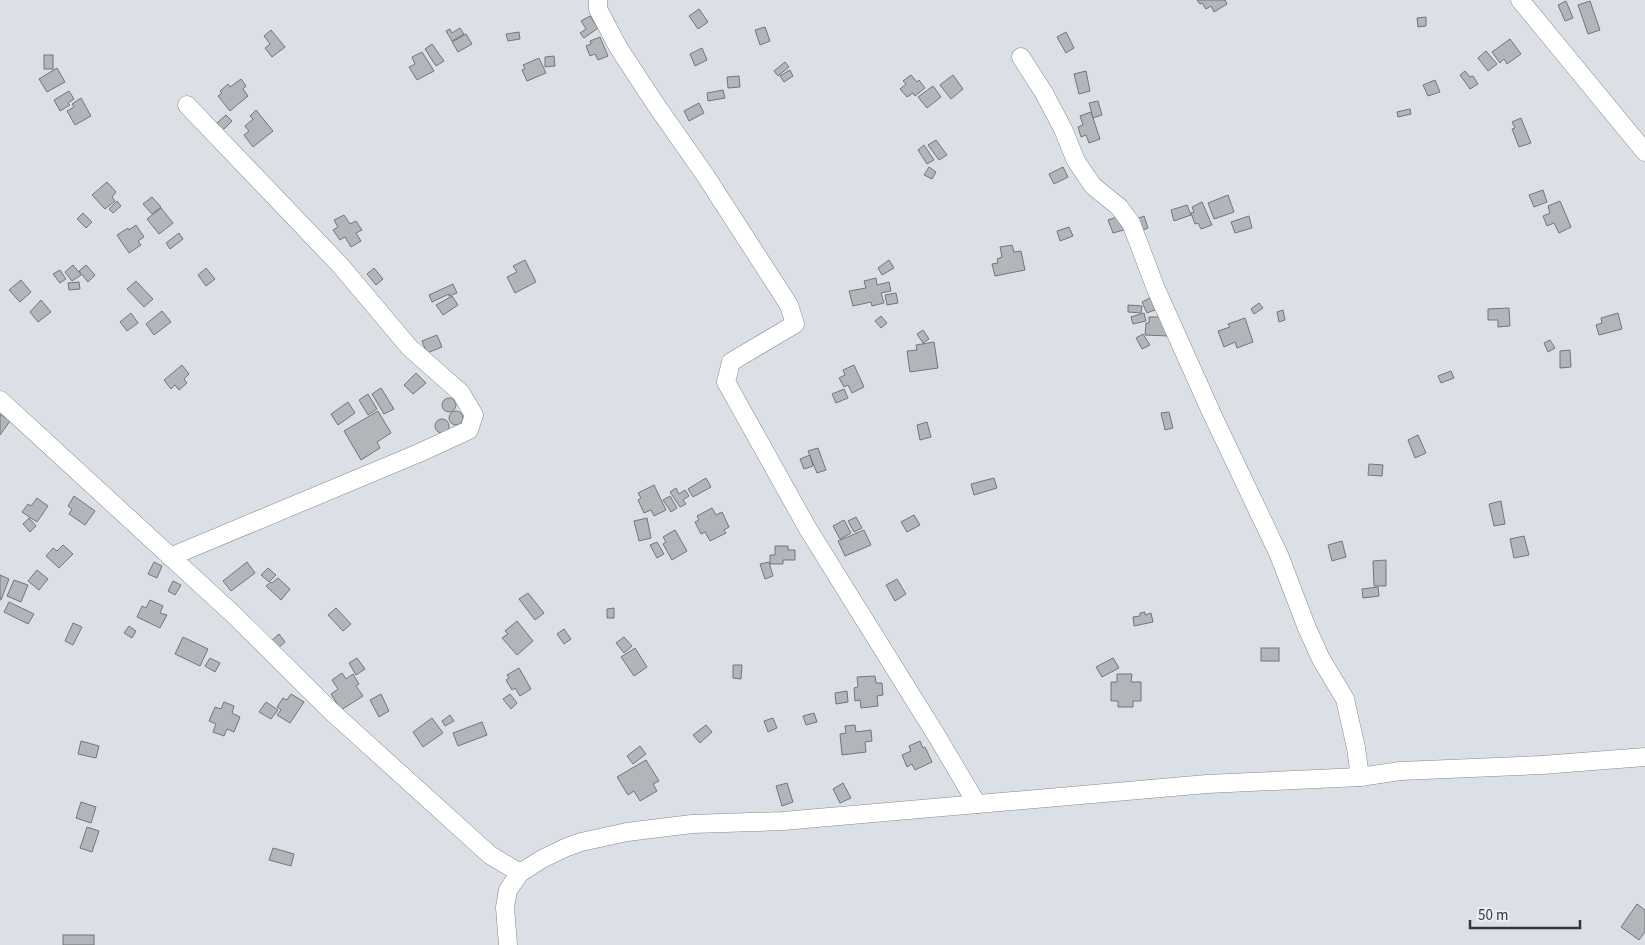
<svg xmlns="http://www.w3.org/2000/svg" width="1645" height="945" font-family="'Source Sans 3',sans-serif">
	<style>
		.building { fill: #b1b6bb; stroke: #71767a }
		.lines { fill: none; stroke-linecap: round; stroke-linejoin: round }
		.street-casing { stroke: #84898d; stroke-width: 19 }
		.street { stroke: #fff; stroke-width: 18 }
	</style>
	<rect width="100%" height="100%" fill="#dbe0e6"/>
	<!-- building -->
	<g class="building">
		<polygon points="1197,0 1225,0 1227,4 1214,12 1211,6 1206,9 1202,3 1200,4"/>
		<polygon points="1566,1 1573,18 1565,21 1558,5"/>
		<polygon points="1590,1 1600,30 1588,34 1578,5"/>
		<polygon points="699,9 708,22 698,29 689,16"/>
		<polygon points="590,16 598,28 584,38 580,33 586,29 581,21"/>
		<polygon points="1426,17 1426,26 1418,27 1417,18"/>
		<polygon points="765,27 770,41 760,45 755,30"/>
		<polygon points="460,28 464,34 452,41 446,31 450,29 452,33"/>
		<polygon points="271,30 285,47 272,57 265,48 270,44 264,36"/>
		<polygon points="519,32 520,39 508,41 506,34"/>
		<polygon points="1066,32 1074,48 1066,53 1057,37"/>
		<polygon points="466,34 472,44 458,52 452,42"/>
		<polygon points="600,37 608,56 598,60 595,54 590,56 586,46 591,44 590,41"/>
		<polygon points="1510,39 1521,54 1507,64 1504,59 1500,63 1492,52"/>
		<polygon points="432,44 444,61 436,66 425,49"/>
		<polygon points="702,48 707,60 695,66 690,54"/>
		<polygon points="1486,51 1497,64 1488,71 1478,58"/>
		<polygon points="422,52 434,71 417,80 409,67 415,64 412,57"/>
		<rect x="44" y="55" width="9" height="14"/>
		<polygon points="554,56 555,66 545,67 545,57"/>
		<polygon points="539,58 546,73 527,81 522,70 525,69 523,65"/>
		<polygon points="785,62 789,67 778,76 774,71"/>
		<polygon points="57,68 65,82 47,92 39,79"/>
		<polygon points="790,70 793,76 784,82 780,76"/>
		<polygon points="1086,71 1090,91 1079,94 1074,74"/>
		<polygon points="1465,71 1470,77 1473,76 1478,84 1470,89 1460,75"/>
		<polygon points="911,75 917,82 919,80 925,88 915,96 913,93 907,97 900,89 906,84 903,81"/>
		<polygon points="953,75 963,89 951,99 940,85"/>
		<polygon points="739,76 740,87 728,88 727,77"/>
		<polygon points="241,79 246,86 243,89 248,96 230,111 218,96 222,93 220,91 228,84 230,87"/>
		<polygon points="1435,80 1440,92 1428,96 1423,85"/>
		<polygon points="933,86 941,97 927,108 918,97"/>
		<polygon points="723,90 725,98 708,101 707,93"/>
		<polygon points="69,91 74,99 68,103 70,105 60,111 54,100"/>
		<polygon points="81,98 91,116 75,125 67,111 74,107 72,104"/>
		<polygon points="1098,101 1102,115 1093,118 1089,103"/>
		<polygon points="699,103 704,113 689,121 684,111"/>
		<polygon points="1410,109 1411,114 1398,117 1397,112"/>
		<polygon points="256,110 273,131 253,147 244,135 249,131 245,126 253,119 250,116"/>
		<polygon points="1091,112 1100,139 1089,143 1086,135 1081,137 1078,127 1083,125 1080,116"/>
		<polygon points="226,115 232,121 223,130 217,123"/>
		<polygon points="1521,118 1531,143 1519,147 1512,129 1515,128 1512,122"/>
		<polygon points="936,140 947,155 939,160 928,145"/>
		<polygon points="924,145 934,160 927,164 918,150"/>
		<polygon points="929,167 936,172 932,179 924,175"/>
		<polygon points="1063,167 1068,177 1054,184 1049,174"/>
		<polygon points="107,182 116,192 112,197 115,201 105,209 92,195"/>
		<polygon points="1543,190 1547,202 1534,207 1529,195"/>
		<polygon points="1228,195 1234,212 1214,219 1208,203"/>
		<polygon points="152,197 161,207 152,214 143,204"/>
		<polygon points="117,201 121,206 113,213 109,209"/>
		<polygon points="1560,201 1571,227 1559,233 1554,223 1547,226 1543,216 1550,213 1548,206"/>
		<polygon points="1202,202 1212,225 1201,229 1198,223 1195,224 1191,213 1194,212 1192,207"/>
		<polygon points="1187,205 1191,215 1174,221 1171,210"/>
		<polygon points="161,208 173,223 159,234 147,219"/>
		<polygon points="83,213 92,222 86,228 77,219"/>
		<polygon points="344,215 350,224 356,221 362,230 356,233 361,241 351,247 345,237 340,240 333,230 338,227 334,220"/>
		<polygon points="1120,216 1124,230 1113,233 1108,220"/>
		<polygon points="1144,216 1148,228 1138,232 1134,220"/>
		<polygon points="1249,216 1252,228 1235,233 1231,222"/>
		<polygon points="136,225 144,237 138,241 141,245 129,253 117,235 128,228 129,230"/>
		<polygon points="1069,227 1073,236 1060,241 1057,231"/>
		<polygon points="179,233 183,239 170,249 166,243"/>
		<polygon points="1012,245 1014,252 1021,251 1025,270 995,276 992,264 998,263 997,259 1002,257 1000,247"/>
		<polygon points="525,260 536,282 515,293 507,277 517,272 513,266"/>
		<polygon points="889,260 894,268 882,275 878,268"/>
		<polygon points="73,265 81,275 72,281 65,272"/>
		<polygon points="86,265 95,275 88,282 79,271"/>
		<polygon points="206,268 215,279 206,286 198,275"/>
		<polygon points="374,268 383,279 376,285 367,274"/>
		<polygon points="60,270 66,279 60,283 53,274"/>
		<polygon points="876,278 877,285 889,282 891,291 881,293 884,303 872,306 871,302 853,306 849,291 866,288 864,281"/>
		<polygon points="21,280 31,292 20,302 9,290"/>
		<polygon points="136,281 153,299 144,307 127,289"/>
		<polygon points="79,282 80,289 69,290 68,283"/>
		<polygon points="453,284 457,293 449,296 449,294 432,302 429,295"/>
		<polygon points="896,293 898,303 887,305 885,295"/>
		<polygon points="452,296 458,305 443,315 436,305"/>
		<polygon points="1154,296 1160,308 1147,313 1142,302"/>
		<polygon points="41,300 51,312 38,322 30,312"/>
		<polygon points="1259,303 1263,308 1254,314 1251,309"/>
		<polygon points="1128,305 1142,306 1141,313 1128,312"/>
		<polygon points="1509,308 1510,326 1498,327 1498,320 1488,320 1488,309"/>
		<polygon points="1283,310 1285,320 1279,322 1277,312"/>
		<polygon points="162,311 171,322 154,335 146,324"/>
		<polygon points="131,313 138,323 127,331 120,322"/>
		<polygon points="1144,313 1146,321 1133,324 1131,317"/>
		<polygon points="1618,313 1622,329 1599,335 1596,325 1602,323 1601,318"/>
		<polygon points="881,316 887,323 881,328 875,321"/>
		<polygon points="1149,317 1169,317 1168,336 1145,335 1146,323 1149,323"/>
		<polygon points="1245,318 1253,342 1237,348 1235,342 1224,347 1218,331 1230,327 1228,324"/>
		<polygon points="923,330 929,339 923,343 917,334"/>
		<polygon points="1143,334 1150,345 1142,349 1136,338"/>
		<polygon points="437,335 442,347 427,353 422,341"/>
		<polygon points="1550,340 1555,348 1548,352 1544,343"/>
		<polygon points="934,342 938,368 910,372 907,351 917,350 916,345"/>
		<polygon points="1570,350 1571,367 1560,368 1560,351"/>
		<polygon points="182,365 189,374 184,379 187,383 179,390 175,385 171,389 164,380"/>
		<polygon points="854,365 864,387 852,393 848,385 844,387 839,378 845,375 843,370"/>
		<polygon points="1451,371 1454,378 1441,383 1438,376"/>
		<polygon points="416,373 426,383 413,394 404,385"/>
		<polygon points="381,388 394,409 384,414 372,394"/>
		<polygon points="844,389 848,398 836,403 832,394"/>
		<polygon points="368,394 377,409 368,415 359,400"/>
		<circle cx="449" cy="405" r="7"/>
		<polygon points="348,402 355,413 338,425 331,414"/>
		<circle cx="456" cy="418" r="7"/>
		<polygon points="378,411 391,433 377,442 380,448 361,460 344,431"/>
		<polygon points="1169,412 1173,428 1165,430 1161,413"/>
		<polygon points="0,414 10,421 0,435"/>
		<circle cx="442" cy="426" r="7"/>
		<polygon points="927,422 931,437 920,440 917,425"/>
		<polygon points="1418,435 1426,453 1415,458 1408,440"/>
		<polygon points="818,448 826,470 817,473 808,451"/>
		<polygon points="810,455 813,466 804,469 800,459"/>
		<polygon points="1369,464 1383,465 1382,476 1368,475"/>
		<polygon points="706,478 711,487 693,497 688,489"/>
		<polygon points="994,478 997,488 974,495 971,484"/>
		<polygon points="654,485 666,510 654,516 651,510 644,513 638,500 641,498 638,493"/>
		<polygon points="676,488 679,494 685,490 689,496 683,500 686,504 680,507 670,492"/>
		<polygon points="74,496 95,511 85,525 69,514 72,509 68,506"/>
		<polygon points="670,496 677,508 671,512 663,500"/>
		<polygon points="37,498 48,506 37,522 22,512 28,504 31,506"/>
		<polygon points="1501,501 1505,524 1494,526 1489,504"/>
		<polygon points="712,508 716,515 722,512 729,527 724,530 726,533 710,541 705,532 701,534 695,522 699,520 697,516"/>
		<polygon points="914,515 920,525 907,532 901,522"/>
		<polygon points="856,517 862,528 854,532 848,521"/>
		<polygon points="29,518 36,526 30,532 23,524"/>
		<polygon points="647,518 651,538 639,541 634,521"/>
		<polygon points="844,520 851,533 840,539 833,526"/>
		<polygon points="675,530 687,551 672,560 663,544 666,542 663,537"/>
		<polygon points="864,530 871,545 845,556 838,541"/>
		<polygon points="1524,536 1529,555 1514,558 1510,539"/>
		<polygon points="1342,541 1346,557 1332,561 1328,545"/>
		<polygon points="657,542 664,554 657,558 650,545"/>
		<polygon points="63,545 73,554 59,568 46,556 53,548 57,551"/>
		<polygon points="775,546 788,546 788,550 795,550 795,560 783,560 783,564 770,564 770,555 775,555"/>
		<polygon points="1386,560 1386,586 1374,586 1373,561"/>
		<polygon points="154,562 162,566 157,578 148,574"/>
		<polygon points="247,562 255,573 231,591 223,581"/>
		<polygon points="769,562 773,576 765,579 760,564"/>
		<polygon points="268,568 276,575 269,582 261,575"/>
		<polygon points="37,570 48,579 39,590 28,581"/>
		<polygon points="0,575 9,579 1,600 0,600"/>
		<polygon points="278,578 290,589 281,600 266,586 271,582 272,583"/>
		<polygon points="897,579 906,594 895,601 886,585"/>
		<polygon points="14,580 28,585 21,602 7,596"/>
		<polygon points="173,581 181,585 175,595 168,591"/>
		<polygon points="1378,587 1379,596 1363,598 1362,589"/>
		<polygon points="528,593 544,613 535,620 519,599"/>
		<polygon points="150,600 163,606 160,613 167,615 160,628 137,617 142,606 146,608"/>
		<polygon points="9,602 34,614 28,624 4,612"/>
		<polygon points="336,608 351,624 343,631 328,615"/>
		<polygon points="614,608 614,618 607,618 607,609"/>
		<polygon points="1145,612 1145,615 1151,613 1153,622 1134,626 1133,617 1140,616 1140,613"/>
		<polygon points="517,621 533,641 517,655 502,638 508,634 505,631"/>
		<polygon points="73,623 82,627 73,645 65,641"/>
		<polygon points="129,626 136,631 132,638 124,633"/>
		<polygon points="564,629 571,639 564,644 557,634"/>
		<polygon points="279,634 285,642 277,649 270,642"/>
		<polygon points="183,637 208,649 200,666 175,654"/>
		<polygon points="624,637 632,646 624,653 616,643"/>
		<polygon points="635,648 647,667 634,676 621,657"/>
		<rect x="1261" y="648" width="18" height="13"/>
		<polygon points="210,658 220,663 215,672 205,666"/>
		<polygon points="357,658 365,669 356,675 349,663"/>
		<polygon points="1113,658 1119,668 1102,677 1096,667"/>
		<polygon points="733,665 742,665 741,679 733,678"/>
		<polygon points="519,668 531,689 520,696 515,688 512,690 506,680 509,678 507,675"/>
		<polygon points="342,673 346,679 353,674 359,684 356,686 363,696 341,710 331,694 338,689 332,680"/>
		<polygon points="1117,674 1132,674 1131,682 1141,682 1141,701 1133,701 1133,707 1118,707 1118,701 1111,701 1111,682 1117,682"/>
		<polygon points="875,676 876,683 882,683 883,695 877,696 878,706 861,708 860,700 855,701 854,688 858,687 857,677"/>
		<polygon points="847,691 848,702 836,704 835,693"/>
		<polygon points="291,694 304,702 290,723 277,715 281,710 277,707 283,698 287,700"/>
		<polygon points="381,694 389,711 379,717 370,700"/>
		<polygon points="510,694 517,703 511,709 503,699"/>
		<polygon points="224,702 234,706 232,713 240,717 234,732 227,729 224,736 213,732 216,724 209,721 215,707 221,709"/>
		<polygon points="266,702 278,710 271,719 259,712"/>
		<polygon points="814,713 817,722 806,725 803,716"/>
		<polygon points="450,715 454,721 445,726 442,721"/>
		<polygon points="432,718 443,733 423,747 413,732"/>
		<polygon points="773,718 777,728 768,732 764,721"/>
		<polygon points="482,722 487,735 458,746 453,733"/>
		<polygon points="706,725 712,732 700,743 693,735"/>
		<polygon points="855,725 856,732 871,730 872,741 865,742 866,752 842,755 840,734 846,733 845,726"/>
		<polygon points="81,741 99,746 96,758 78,754"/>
		<polygon points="920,741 923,748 925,747 932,762 915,770 912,764 907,767 902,755 911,751 909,746"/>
		<polygon points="640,746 646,754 633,764 627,756"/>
		<polygon points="646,760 659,781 653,784 657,791 640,801 634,791 628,795 617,777"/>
		<polygon points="787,783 793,802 782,806 776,786"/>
		<polygon points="843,783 851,798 840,803 833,789"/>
		<polygon points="81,802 96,807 91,823 76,818"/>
		<polygon points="87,827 99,831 92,852 80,848"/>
		<polygon points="273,848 294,854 291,866 269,860"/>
		<polygon points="1637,904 1645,910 1645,932 1639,940 1621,927"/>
		<rect x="63" y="935" width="31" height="10"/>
	</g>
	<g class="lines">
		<!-- street casing -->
		<g class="street-casing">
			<g id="street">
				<polyline points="598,0 598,9 618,47 656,105 705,175 789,305 795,324 731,362 726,382 808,529 938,738 977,804"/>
				<polyline points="1520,0 1645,152"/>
				<polyline points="1021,57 1044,93 1063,129 1076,161 1093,186 1119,207 1131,223 1156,289 1212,414 1279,555 1307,628 1321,659 1345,699 1356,748 1360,777"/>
				<polyline points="0,400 233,614 332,712 490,855 520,873"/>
				<polyline points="170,557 419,453 469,430 474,415 461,393 409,347 340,265 187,105"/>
				<polyline points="508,945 505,907 508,890 520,873 542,859 567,847 581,842 627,832 692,824 783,821 1207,784 1360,777 1400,771 1542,765 1645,757"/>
			</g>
		</g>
		<!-- street -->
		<use href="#street" class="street"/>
	</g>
	<!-- scale -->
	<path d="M1470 920v8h110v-8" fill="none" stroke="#343638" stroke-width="2.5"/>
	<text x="1478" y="920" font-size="15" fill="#343638" stroke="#e8eef3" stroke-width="4" paint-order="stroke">50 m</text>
</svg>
